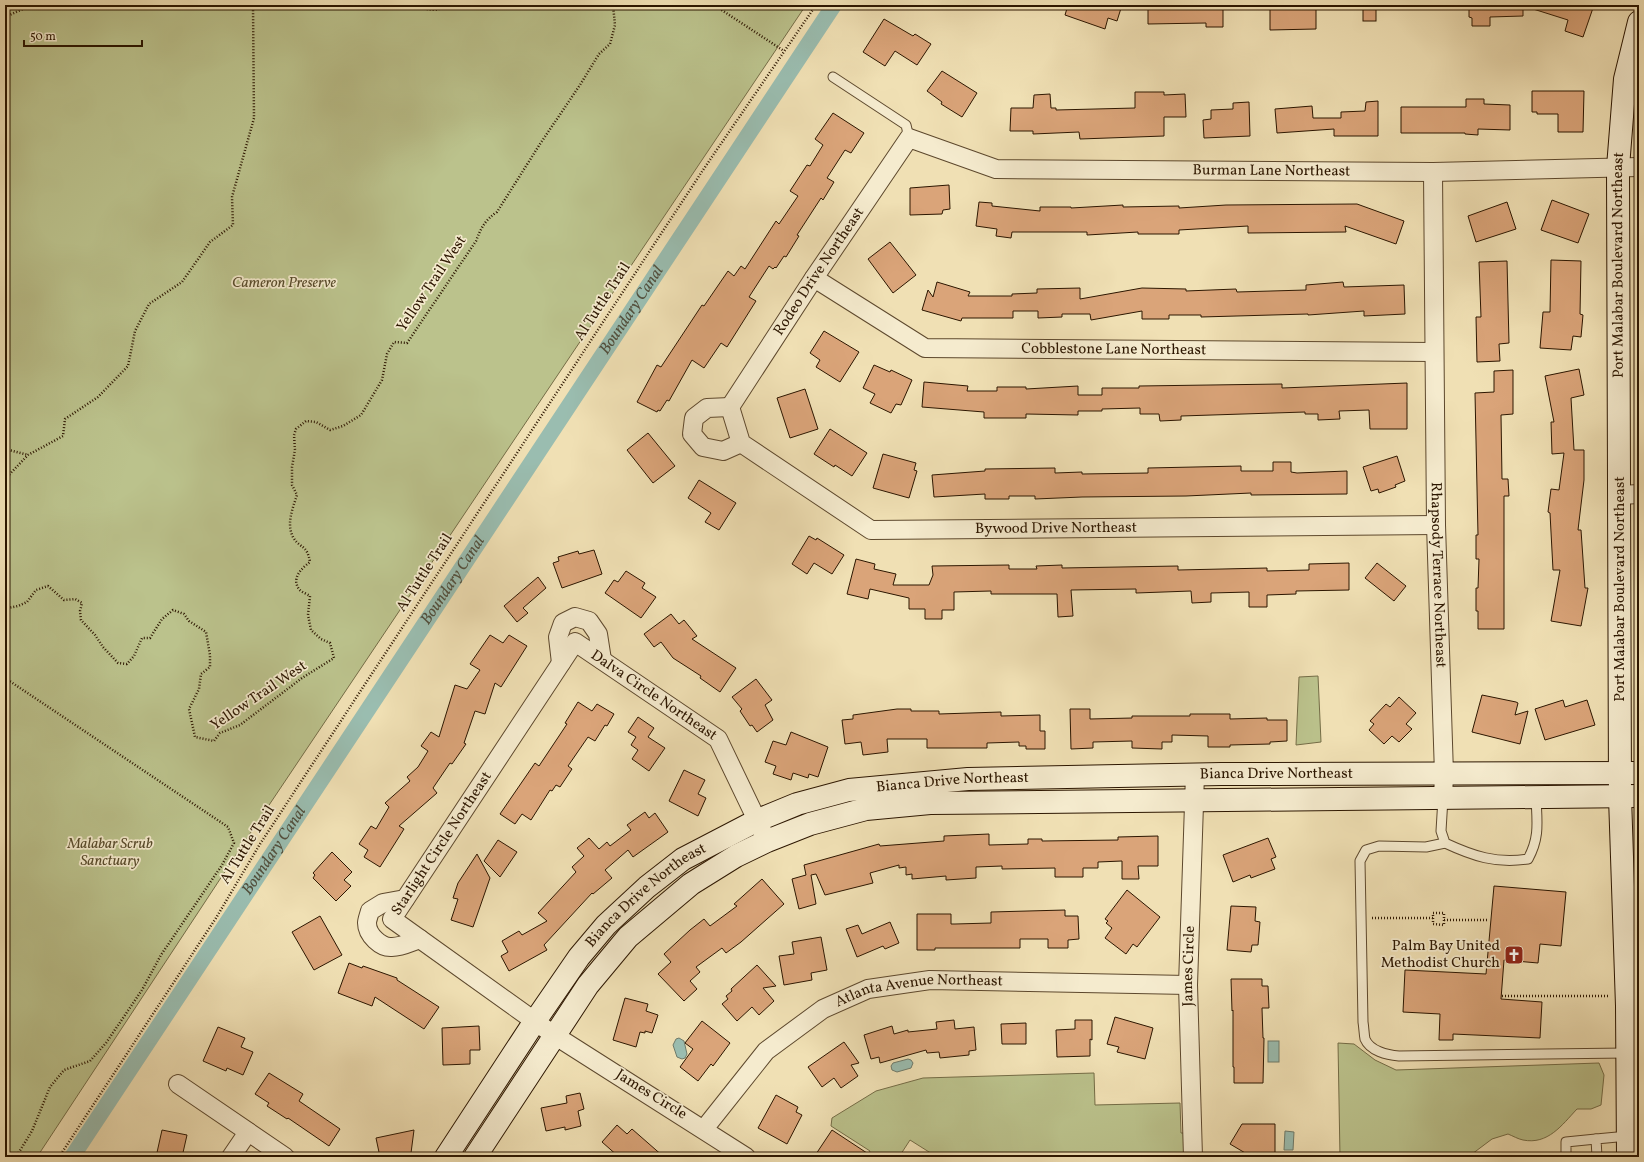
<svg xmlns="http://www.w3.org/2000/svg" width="1644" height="1162" font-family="Vollkorn,serif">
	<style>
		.green { fill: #bbc28c; stroke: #746c46 }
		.water { fill: #9abdb0; stroke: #6e7a6a }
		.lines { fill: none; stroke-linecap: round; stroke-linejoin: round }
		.canal { stroke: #9abdb0; stroke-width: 16 }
		.building { fill: #daa479; stroke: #2c1600 }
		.lane-casing { stroke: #5d482d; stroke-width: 11 }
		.street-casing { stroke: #5d482d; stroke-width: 20 }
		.secondary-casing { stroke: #2c1600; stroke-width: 24 }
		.path { stroke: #2c1600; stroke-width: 2.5; stroke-dasharray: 1 2; stroke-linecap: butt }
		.lane { stroke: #f5ebce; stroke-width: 9 }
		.street { stroke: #f5ebce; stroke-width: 18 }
		.secondary { stroke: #f5ebce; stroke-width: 22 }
		.labels { text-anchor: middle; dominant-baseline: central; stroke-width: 3.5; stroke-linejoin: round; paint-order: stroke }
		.street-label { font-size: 15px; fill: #2c1600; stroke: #f5ebce }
		.park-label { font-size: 15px; font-style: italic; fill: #574a2a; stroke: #f5ebce }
		.poi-label { font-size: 15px; fill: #2c1600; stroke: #f5ebce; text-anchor: end }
		.water-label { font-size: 16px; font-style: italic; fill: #52503e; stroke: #f5ebce }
	</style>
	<rect width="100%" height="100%" fill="#f0e0b4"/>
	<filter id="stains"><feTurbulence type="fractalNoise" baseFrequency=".005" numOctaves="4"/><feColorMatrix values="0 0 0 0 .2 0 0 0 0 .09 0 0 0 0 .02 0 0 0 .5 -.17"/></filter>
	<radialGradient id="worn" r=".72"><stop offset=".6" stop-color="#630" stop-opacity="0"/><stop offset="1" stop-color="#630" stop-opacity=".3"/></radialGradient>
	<!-- green -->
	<g class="green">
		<polygon points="5,5 806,5 257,823 37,1157 5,1157"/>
		<polygon points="1318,676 1321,742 1296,745 1299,677"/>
		<path d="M1338 1043 1354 1044 1375 1060 1396 1070 1599 1063 1604 1075 1601 1105 1591 1109H1577C1562 1125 1548 1145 1523 1140 1518 1139 1513 1136 1508 1134L1492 1139 1468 1157H1340Z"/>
		<polygon points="1094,1073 1095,1105 1180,1103 1181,1133 1191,1133 1192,1157 937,1157 910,1140 899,1157 867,1157 870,1151 831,1126 832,1118 876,1091 923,1078"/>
	</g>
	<!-- water -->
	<g class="water">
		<polygon points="679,1038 684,1041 687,1054 685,1058 682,1059 677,1057 673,1045 676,1039"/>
		<rect x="1268" y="1041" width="11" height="21"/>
		<polygon points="908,1059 911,1060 913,1063 911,1068 897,1072 892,1070 891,1066 893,1063"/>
		<polygon points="1285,1131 1294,1132 1293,1150 1284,1150"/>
	</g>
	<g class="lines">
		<!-- canal -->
		<path class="canal" id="s1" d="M72 1157 834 5"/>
	</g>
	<!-- building -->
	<g class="building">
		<polygon points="1068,5 1122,5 1117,21 1108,18 1105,29 1065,15"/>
		<polygon points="1148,5 1223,5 1223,27 1206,27 1206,23 1148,24"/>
		<polygon points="1291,5 1316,5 1316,29 1270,30 1270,7 1291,7"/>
		<rect x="1363" y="5" width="13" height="16"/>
		<polygon points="1469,5 1523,5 1523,16 1490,17 1490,26 1472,26 1472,18 1469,17"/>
		<polygon points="1530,5 1594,5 1583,37 1565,31 1568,20 1530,8"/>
		<polygon points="884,19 913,36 915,34 931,44 917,65 895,51 885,66 863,52"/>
		<polygon points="942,71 977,93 962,117 941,104 942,102 927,91"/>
		<polygon points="1532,91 1584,91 1583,132 1558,132 1558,114 1537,114 1537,112 1532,112"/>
		<polygon points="1135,92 1164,92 1164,95 1185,94 1186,117 1164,117 1164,136 1080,139 1079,132 1033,134 1033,131 1010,131 1011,108 1033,108 1034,95 1050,94 1051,108 1056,108 1056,110 1135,108"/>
		<polygon points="1466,99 1484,99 1484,104 1510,105 1510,130 1478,129 1478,135 1465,134 1465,133 1401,133 1401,107 1466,107"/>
		<polygon points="1378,101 1378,136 1334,136 1334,129 1277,133 1275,109 1312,106 1313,118 1341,118 1341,112 1365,111 1366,102"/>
		<polygon points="1249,102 1250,136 1204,138 1203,120 1211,119 1211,110 1233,109 1233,103"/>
		<polygon points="833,113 864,133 851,153 845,150 827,178 834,182 823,200 821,198 797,235 799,236 786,257 784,256 776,268 775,267 773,269 769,266 749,297 756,301 727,347 721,343 704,368 692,360 669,401 667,400 660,411 658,410 657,412 637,402 657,365 661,367 702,305 704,306 728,271 734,276 741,266 745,269 776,221 779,224 798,196 790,191 807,165 810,166 823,145 815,139"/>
		<polygon points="949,185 950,209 943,210 942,214 910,215 910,188"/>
		<polygon points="1552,200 1589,214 1578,243 1541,230"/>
		<polygon points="979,202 992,203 992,206 1040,211 1040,207 1071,207 1071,208 1123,205 1123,207 1179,206 1179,208 1226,205 1357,204 1404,221 1396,244 1345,226 1346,232 1248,233 1248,226 1179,230 1179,234 1138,234 1138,232 1087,235 1087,232 1012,232 1011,238 996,236 997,229 976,226"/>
		<polygon points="1507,202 1516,229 1476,242 1468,216"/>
		<polygon points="890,242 916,275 893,293 868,259"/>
		<polygon points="1551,260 1581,261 1580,314 1583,315 1581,337 1573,336 1571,350 1540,348 1543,312 1550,312"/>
		<polygon points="1507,261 1509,343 1499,344 1500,361 1477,362 1476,317 1481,317 1479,262"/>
		<polygon points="937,282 970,292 968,296 1012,296 1012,294 1037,293 1037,289 1080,288 1080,299 1142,288 1186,289 1186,291 1236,289 1237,292 1306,290 1306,285 1343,282 1344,287 1404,285 1405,314 1364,316 1364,311 1308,315 1308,314 1201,317 1201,315 1169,315 1169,319 1142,319 1142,311 1091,320 1090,314 1062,314 1062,317 1038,318 1038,311 1013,311 1013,318 962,318 961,321 922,310 928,290 933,297"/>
		<polygon points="824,331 859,352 840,382 816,367 820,360 810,353"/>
		<polygon points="874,365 890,372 891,370 912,380 901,405 896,404 891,413 870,403 875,394 863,388"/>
		<polygon points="1579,369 1584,395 1571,398 1574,450 1584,450 1584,480 1578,530 1581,530 1585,588 1588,588 1581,626 1551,621 1560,570 1553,570 1550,513 1548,512 1551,489 1559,490 1564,453 1552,454 1551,422 1554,422 1545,376"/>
		<polygon points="1513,370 1513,414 1501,415 1502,479 1508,479 1509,496 1504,496 1504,629 1478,629 1478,611 1476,611 1476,588 1478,588 1479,559 1476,559 1476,535 1478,535 1475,393 1494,392 1494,371"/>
		<polygon points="924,382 968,386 967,391 997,391 997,387 1026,387 1026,389 1078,386 1078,395 1102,395 1102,388 1139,388 1139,386 1282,384 1282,388 1407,383 1407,429 1370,429 1369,410 1339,411 1340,419 1318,420 1318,414 1305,414 1305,412 1181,416 1181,420 1160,421 1159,414 1140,414 1140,408 1102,409 1102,411 1078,411 1078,415 1026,414 1026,418 984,418 984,412 922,407"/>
		<polygon points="805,389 818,429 790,438 777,398"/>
		<polygon points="830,429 867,453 852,476 835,465 834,467 814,454"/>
		<polygon points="648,433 675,466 653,483 627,450"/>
		<polygon points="883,454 916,463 914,470 917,471 909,498 873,488"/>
		<polygon points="1397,456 1405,481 1395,485 1396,487 1379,493 1378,489 1371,491 1363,467"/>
		<polygon points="1273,462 1291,462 1291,472 1297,473 1347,471 1347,494 1251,495 1251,493 1186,496 1082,497 1035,499 1035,496 1009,496 1009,499 985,499 985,494 934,497 932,475 985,471 985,469 1055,468 1055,473 1082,472 1082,474 1148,473 1148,468 1241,466 1241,471 1273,471"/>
		<polygon points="699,480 736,503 719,530 705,522 711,513 688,498"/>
		<polygon points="809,536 816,540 817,538 844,555 832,574 814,563 807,574 792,564"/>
		<polygon points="594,550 602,574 562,588 553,563 559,561 558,557 578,551 579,554"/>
		<polygon points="856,559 875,564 874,569 896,574 893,585 929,585 933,575 932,566 1009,565 1009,569 1037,569 1036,566 1062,565 1062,568 1178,566 1178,570 1267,568 1267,571 1309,570 1309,564 1349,563 1349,590 1296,591 1296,594 1267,595 1267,607 1249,607 1249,592 1211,593 1211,602 1192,603 1191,591 1136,593 1136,589 1071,590 1073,616 1058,617 1057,594 991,594 991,591 954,592 954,610 942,610 942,619 925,619 925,609 909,609 909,598 870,589 868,599 847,594"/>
		<polygon points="1377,563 1406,586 1394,601 1365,578"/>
		<polygon points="626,571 645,583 642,588 656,597 641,618 605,593 614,580 618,582"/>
		<polygon points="538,577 546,588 523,608 528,613 517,622 504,606"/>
		<polygon points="671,614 679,624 684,620 697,636 692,639 736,668 720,692 700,678 701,676 673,658 661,642 654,647 644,634"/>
		<polygon points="490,635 503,643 509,635 527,646 501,687 495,683 485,714 475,711 464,743 466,744 452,764 450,763 433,788 437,793 399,826 404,829 380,867 364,857 368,850 359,844 371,826 376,829 389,807 385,803 410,781 407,777 418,767 428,751 421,746 431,732 439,737 455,685 467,689 480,670 470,664"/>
		<polygon points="756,679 772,700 765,705 773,720 757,732 752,725 750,726 740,711 742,709 732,697"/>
		<polygon points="1482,695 1516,702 1518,703 1515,715 1528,711 1520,744 1472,732"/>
		<polygon points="1399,697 1416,713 1406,724 1412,729 1399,742 1392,736 1384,744 1369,730 1374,724 1370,721 1386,704 1390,707"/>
		<polygon points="1563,700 1565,707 1587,700 1595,725 1545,740 1535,709"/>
		<polygon points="578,702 592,711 597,704 614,714 607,726 605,725 595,741 588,737 568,766 572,769 560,787 556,785 552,791 550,790 531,820 522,814 515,824 500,814 535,763 539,766 567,724 565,723"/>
		<polygon points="897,709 911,709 911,711 939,711 939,714 1001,712 1001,716 1040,715 1040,731 1045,731 1045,749 1026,749 1026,746 1019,746 1019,742 987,743 987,748 927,748 927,739 887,739 888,752 863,755 861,742 845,744 842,720 853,719 853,715"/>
		<polygon points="1070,709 1090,709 1090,719 1132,718 1132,716 1190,716 1190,714 1230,714 1230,719 1267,718 1267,720 1287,720 1287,741 1270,742 1270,744 1230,745 1230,747 1208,747 1208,736 1172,735 1172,742 1162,742 1162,749 1132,748 1132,741 1093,742 1093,748 1071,749"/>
		<polygon points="638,717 654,728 648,737 665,748 649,771 632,759 638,750 631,745 636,737 628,732"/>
		<polygon points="791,732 828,747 818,777 809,774 808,778 793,773 791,780 773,774 776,766 765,762 773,741 786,745"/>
		<polygon points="684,770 705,780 698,794 706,798 698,816 669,801"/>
		<polygon points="645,812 649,818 655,813 668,832 633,857 628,850 605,870 612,878 593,894 592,893 544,945 547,950 509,971 501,956 508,952 502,941 519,931 522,935 547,921 538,913 576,872 572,867 584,856 577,848 589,838 599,849 607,842 610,846 631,830 627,825"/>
		<polygon points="989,834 989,845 1028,844 1028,839 1042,839 1042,841 1118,840 1118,837 1158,836 1158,866 1138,866 1139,879 1122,879 1122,861 1098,862 1098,868 1083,868 1083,877 1055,877 1055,868 1002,869 1002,866 976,867 976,878 946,880 946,876 912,879 912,874 906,875 906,867 899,868 899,865 870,873 873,883 825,895 816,874 811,875 816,904 799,909 792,879 806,875 804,865 879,844 880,846 944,841 944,836"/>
		<polygon points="1268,838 1276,857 1271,859 1275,869 1251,878 1250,875 1233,882 1223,855"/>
		<polygon points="498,840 517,852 500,877 484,861"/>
		<polygon points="332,852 352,872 344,880 351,886 336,901 313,878 315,875 313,873"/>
		<polygon points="477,854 490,878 473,927 451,920 458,899 453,898 458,883"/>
		<polygon points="762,879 784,904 741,942 726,953 722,948 696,967 700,972 690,981 697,989 684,1001 658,974 671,962 664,954 690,930 704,919 710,926 737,906 734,904"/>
		<polygon points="1494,886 1566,892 1561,946 1540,944 1538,963 1504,960 1501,999 1542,1002 1540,1038 1453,1034 1453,1040 1439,1040 1440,1014 1403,1012 1405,970 1486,974"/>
		<polygon points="1127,890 1160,917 1137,947 1133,944 1126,954 1105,938 1112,928 1106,923 1108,921 1105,919"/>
		<polygon points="1231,906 1256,907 1255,921 1260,922 1258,945 1252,945 1251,952 1227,950"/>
		<polygon points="1065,910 1065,916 1078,916 1079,939 1068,940 1068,948 1048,948 1048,939 1020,939 1020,948 935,948 935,950 917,950 917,914 951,914 951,924 955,924 991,923 991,912"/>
		<polygon points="320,916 342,955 314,970 292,932"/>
		<polygon points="890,922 899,943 885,949 883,946 857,957 846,929 858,925 862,934"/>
		<polygon points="821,937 827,970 811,973 812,980 784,985 779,956 794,954 792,942"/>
		<polygon points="349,963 362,968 363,966 397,978 397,980 439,1007 424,1029 375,997 372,1006 338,993"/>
		<polygon points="757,965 776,986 763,988 774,1001 759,1015 752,1007 737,1021 722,1004 728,999 726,996 732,991 731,989"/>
		<polygon points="1231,979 1262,979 1262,986 1268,986 1269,1008 1262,1008 1263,1038 1264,1038 1263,1083 1234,1083 1234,1067 1233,1067 1233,1010 1232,1011"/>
		<polygon points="625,998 648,1004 646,1011 658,1015 652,1033 645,1031 645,1033 640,1032 636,1047 613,1040"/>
		<polygon points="1115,1017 1153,1028 1145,1059 1117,1052 1119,1047 1107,1044"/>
		<polygon points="954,1020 955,1029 974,1027 976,1050 969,1051 969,1055 940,1058 939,1052 927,1053 926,1050 880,1063 879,1057 871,1059 864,1035 892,1026 894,1034 908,1030 908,1032 937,1029 936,1022"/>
		<polygon points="1075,1020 1092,1020 1092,1040 1090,1039 1090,1056 1057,1057 1056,1030 1075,1029"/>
		<polygon points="702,1021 730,1043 713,1066 711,1064 698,1081 680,1067 693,1049 685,1043"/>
		<polygon points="1026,1023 1026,1044 1002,1044 1001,1024"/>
		<polygon points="479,1026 480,1050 470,1050 470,1064 443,1065 442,1028"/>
		<polygon points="218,1027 245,1038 241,1047 253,1052 243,1075 227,1068 226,1071 203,1061"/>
		<polygon points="844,1042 859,1063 851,1065 858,1076 841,1088 834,1078 822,1087 808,1067"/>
		<polygon points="269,1073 303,1094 299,1101 340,1129 329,1146 288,1118 287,1119 267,1106 269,1103 255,1094"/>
		<polygon points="580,1093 584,1109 578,1111 581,1126 565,1130 565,1127 546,1131 541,1108 567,1103 566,1096"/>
		<polygon points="776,1095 798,1107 796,1112 802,1115 787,1144 758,1128"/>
		<polygon points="1242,1124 1275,1124 1275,1157 1252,1157 1230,1144"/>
		<polygon points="617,1125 627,1134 632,1129 664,1157 619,1157 602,1142"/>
		<polygon points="162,1130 187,1135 182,1157 156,1157"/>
		<polygon points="414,1130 411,1153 392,1157 380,1157 376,1138"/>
		<polygon points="832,1130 873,1157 814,1157"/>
	</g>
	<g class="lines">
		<!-- lane casing -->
		<g class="lane-casing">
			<g id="lane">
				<polyline points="833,77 906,125 909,138"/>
				<path d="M1443 798 1441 831 1445 843C1473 856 1496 864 1528 859 1540 837 1537 822 1536 798"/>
				<path d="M1445 843 1426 847 1379 846 1366 850 1360 861 1363 1022C1364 1028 1364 1034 1365 1039 1370 1051 1387 1055 1399 1056L1627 1053"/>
				<polyline points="1566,1157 1566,1142 1596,1139"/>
				<polyline points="1597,1157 1596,1139 1628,1136"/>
			</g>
		</g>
		<!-- street casing -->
		<g class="street-casing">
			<g id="street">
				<path id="s2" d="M1433 172 1436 525 1444 774 1443 798"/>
				<path id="s3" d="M814 278 925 348 1434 352"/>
				<path id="s4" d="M730 407 814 278 909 138 996 169 1433 172 1639 167"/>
				<path id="s5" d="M730 407 741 443 871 530 1436 525"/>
				<polyline points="730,407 707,408 694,418 692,434 703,447 723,451 741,443"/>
				<polyline points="1620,495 1639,494"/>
				<polyline points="561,663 558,637 563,623 575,617 589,621 598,634 602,660"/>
				<path d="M405 899 383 903 370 911C369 915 367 920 367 923 367 935 381 948 392 947 402 947 411 942 420 939"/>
				<polyline points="178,1084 285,1157"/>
				<path id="s6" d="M704 1129 766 1051 823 1009 868 989 930 980 1188 985"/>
				<polyline points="231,1157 248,1132"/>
				<path id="s7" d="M746 1157 554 1035 392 919 575 642 718 739 767 841"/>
				<path id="s8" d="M1193 1157 1188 985 1195 774"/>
			</g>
		</g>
		<!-- secondary casing -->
		<g class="secondary-casing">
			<g id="secondary">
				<path id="s9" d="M446 1157 535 1021 579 957 606 925 647 887 683 859 758 820 797 804 849 790 968 779 1221 774 1639 773"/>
				<polyline points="475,1157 588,985 628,937 691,884 736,856 767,841 810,824 866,809 930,803 1639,796"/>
				<path id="s10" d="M1628 1157 1627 1006 1620 797 1618 167 1625 79 1639 22"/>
			</g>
		</g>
		<!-- path -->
		<g class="path">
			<polyline points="391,5 435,10 454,5"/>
			<polyline points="714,5 784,51"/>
			<polyline points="5,17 23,9 26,5"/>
			<polyline points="5,449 28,455"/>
			<polyline points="5,479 28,455 63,436 65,419 98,397 128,366 135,331 149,304 182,282 210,242 233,225 232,197 254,118 253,5"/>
			<path d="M5 606 8 608 18 606 27 602 36 590 48 586 64 600 75 599 82 603 80 611 81 620 95 635 103 647 118 663 127 664 134 656 142 638H150L162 619 173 610 184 614 189 621 206 632 210 655V667L201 674 199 689 189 709 195 737 214 741 220 733 240 725 302 678 334 658 330 643 321 639 311 630 308 615 310 596C307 594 301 592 299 589 291 578 302 568 310 562 307 544 300 549 293 537 286 523 293 508 297 495L292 485V467L295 450 294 435 296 429 306 421 316 422 330 430 343 426 361 415 382 380 387 354 394 342 407 343 476 241C481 228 485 220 497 212L540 144 580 85 599 54 610 44 615 25 613 5"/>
			<polyline points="5,678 228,827 234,843 222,865 161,955 142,990 106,1043 90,1061 64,1070 50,1087 32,1131 16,1157"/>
			<polyline points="1372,918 1433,918 1433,913 1444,913 1444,925 1433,924 1433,918"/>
			<polyline points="1444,920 1489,920"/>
			<polyline points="1502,996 1608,996"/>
			<polyline points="59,1157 216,918 260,844 703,170 816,5"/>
		</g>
		<!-- lane -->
		<use href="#lane" class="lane"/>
		<!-- street -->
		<use href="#street" class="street"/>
		<!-- secondary -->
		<use href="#secondary" class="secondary"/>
	</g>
	<!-- icons -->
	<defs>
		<g id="church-square" transform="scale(1)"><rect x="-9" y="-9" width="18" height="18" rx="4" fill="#8f2418" stroke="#f5ebce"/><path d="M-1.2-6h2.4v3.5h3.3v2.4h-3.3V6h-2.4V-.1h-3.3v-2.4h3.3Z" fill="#fff"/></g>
	</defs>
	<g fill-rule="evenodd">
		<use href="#church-square" x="1514" y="955"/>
	</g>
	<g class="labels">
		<!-- street labels -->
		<g class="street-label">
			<text stroke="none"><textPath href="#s4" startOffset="691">Burman Lane Northeast</textPath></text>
			<text stroke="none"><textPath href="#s10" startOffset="892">Port Malabar Boulevard Northeast</textPath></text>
			<text stroke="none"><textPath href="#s4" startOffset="162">Rodeo Drive Northeast</textPath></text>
			<text transform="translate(432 284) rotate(-56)">Yellow Trail West</text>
			<text transform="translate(603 302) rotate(-57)">Al Tuttle Trail</text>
			<text stroke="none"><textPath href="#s3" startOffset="320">Cobblestone Lane Northeast</textPath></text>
			<text stroke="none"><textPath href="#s5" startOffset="379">Bywood Drive Northeast</textPath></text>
			<text transform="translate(425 573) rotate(-57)">Al Tuttle Trail</text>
			<text stroke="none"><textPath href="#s2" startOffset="403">Rhapsody Terrace Northeast</textPath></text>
			<text transform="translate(1620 589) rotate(-90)">Port Malabar Boulevard Northeast</text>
			<text transform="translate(259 696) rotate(-34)">Yellow Trail West</text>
			<text stroke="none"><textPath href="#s7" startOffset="854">Dalva Circle Northeast</textPath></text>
			<text stroke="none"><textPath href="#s9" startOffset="992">Bianca Drive Northeast</textPath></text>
			<text stroke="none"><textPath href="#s9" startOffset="668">Bianca Drive Northeast</textPath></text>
			<text stroke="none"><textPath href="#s7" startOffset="517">Starlight Circle Northeast</textPath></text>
			<text transform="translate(248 845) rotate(-58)">Al Tuttle Trail</text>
			<text stroke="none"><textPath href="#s9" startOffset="332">Bianca Drive Northeast</textPath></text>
			<text stroke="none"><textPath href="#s8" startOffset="191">James Circle</textPath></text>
			<text stroke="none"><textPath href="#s6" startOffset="270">Atlanta Avenue Northeast</textPath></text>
			<text transform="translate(651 1095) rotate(32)">James Circle</text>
		</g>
		<!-- park labels -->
		<g class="park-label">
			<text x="284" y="283">Cameron Preserve</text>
			<text x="110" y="844">Malabar Scrub<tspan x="110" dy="17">Sanctuary</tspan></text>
		</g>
		<!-- poi labels -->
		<g class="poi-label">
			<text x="1500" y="946">Palm Bay United<tspan x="1500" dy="17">Methodist Church</tspan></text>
		</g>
		<!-- water labels -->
		<g class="water-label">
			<text stroke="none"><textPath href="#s1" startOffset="1015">Boundary Canal</textPath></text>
			<text stroke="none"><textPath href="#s1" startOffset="691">Boundary Canal</textPath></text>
			<text stroke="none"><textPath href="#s1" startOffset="367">Boundary Canal</textPath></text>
		</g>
	</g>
	<!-- margin -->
	<rect width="1644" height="1162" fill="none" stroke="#f0e0b4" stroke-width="20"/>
	<rect x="6" y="6" width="1632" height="1150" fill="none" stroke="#2c1600" stroke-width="2"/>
	<rect x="10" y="10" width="1624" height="1142" fill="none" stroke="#2c1600"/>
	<!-- scale -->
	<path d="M24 40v6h118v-6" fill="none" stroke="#2c1600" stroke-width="2"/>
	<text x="30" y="40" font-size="12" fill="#2c1600" stroke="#f5ebce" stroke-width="3" paint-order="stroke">50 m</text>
	<rect width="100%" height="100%" filter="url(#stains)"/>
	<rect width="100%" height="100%" fill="url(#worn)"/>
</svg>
